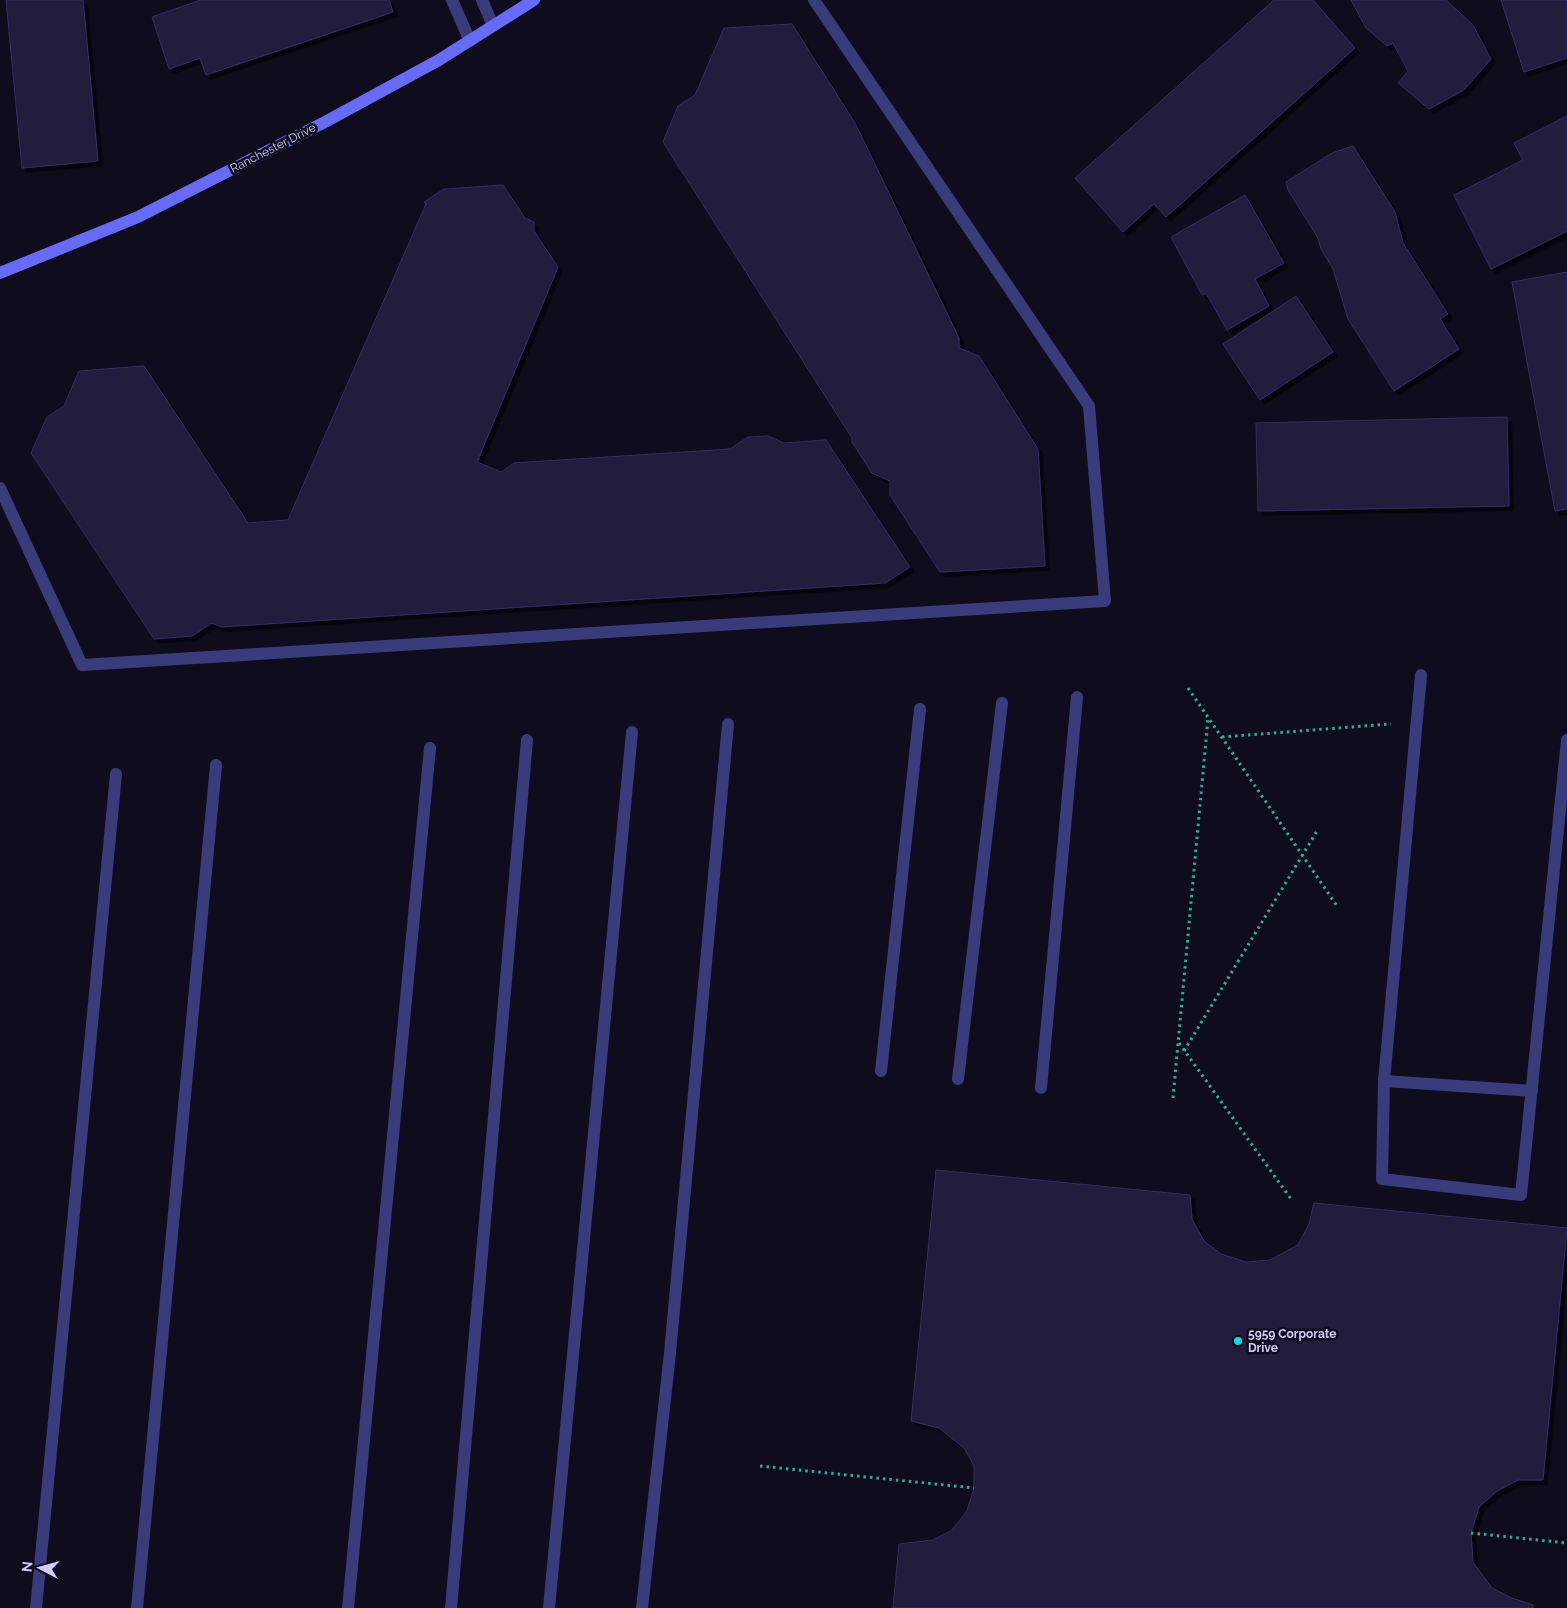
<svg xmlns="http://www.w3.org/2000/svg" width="1567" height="1608" font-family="Raleway,sans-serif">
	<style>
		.building { fill: #201a3d; stroke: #362d68; filter: url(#shadow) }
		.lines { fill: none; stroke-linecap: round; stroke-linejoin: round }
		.path { stroke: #33a99c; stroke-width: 3; stroke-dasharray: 2.5 4; stroke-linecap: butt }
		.lane { stroke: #3a3b7a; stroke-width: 12 }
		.secondary { stroke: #686bf7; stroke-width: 12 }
		.poi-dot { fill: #0cdbe8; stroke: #0f0d1d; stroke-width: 2 }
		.labels { text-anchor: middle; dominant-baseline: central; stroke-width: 5; stroke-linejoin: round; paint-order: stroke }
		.street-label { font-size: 12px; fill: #cfccfc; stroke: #0f0d1d }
		.poi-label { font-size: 12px; font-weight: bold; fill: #cfccfc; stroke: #0f0d1d; text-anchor: start }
	</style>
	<defs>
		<filter id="shadow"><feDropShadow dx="4.5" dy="4.5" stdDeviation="0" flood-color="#0009"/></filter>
	</defs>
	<rect width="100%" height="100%" fill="#0f0d1d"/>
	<!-- building -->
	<g class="building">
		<polygon points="6,0 83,0 98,161 22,168"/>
		<polygon points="201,0 389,0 393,12 206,75 200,58 169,69 152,17"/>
		<polygon points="1274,0 1313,0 1355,48 1166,217 1154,204 1123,232 1075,178"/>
		<polygon points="1351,0 1446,0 1473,25 1491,59 1464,90 1429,109 1398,83 1408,71 1393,43 1387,46 1366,28"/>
		<polygon points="1501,0 1567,0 1567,58 1524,72"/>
		<polygon points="792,24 855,123 959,338 959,348 979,356 1038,449 1045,566 940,572 890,495 890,481 872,473 852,442 852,438 663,142 678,106 695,95 724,28"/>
		<polygon points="1567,116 1567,231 1491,269 1454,195 1523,160 1514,143"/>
		<polygon points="1353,146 1395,212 1403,243 1448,314 1440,319 1459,349 1394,391 1348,319 1333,269 1321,249 1318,238 1288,190 1286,182 1332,153"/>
		<polygon points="503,185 525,218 534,222 534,231 558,267 477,462 501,472 514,463 730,449 748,437 768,436 784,443 826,440 910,567 885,583 221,627 212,623 192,636 154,639 31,453 47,417 64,406 79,371 144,366 248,523 288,520 426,204 424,202 444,189"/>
		<polygon points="1245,195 1284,263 1255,279 1269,306 1227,330 1206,293 1202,295 1171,237"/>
		<polygon points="1567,272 1567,509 1555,511 1512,282"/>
		<polygon points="1296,296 1333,352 1260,400 1223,344"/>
		<polygon points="1507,417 1509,506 1258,511 1256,423"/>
		<polygon points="936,1170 1190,1195 1192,1219 1204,1241 1221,1254 1246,1262 1270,1260 1298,1245 1309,1224 1314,1203 1567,1228 1543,1480 1518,1480 1497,1491 1479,1507 1471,1533 1473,1562 1492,1588 1512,1598 1533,1605 1533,1608 893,1608 899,1544 933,1540 952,1530 967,1511 974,1488 974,1466 964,1448 939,1428 911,1421"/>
	</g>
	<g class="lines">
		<!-- path -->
		<g class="path">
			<polyline points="1188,688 1337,906"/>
			<polyline points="1222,737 1391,724"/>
			<polyline points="1179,1043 1291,1199"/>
			<polyline points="1184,1051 1317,831"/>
			<polyline points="1173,1098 1208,718"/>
			<polyline points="760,1466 974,1488"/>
			<polyline points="1471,1533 1567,1543"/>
		</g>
		<!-- lane -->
		<g class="lane">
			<polyline points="452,0 470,41"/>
			<polyline points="482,0 493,26"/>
			<polyline points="0,488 82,665 1105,601 1089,406 814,0"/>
			<polyline points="1421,675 1384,1081 1382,1179 1521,1195 1567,740"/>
			<polyline points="881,1071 920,709"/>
			<polyline points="958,1079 1002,703"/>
			<polyline points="1384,1081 1532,1091"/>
			<polyline points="1041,1088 1077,697"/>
			<polyline points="36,1608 116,774"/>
			<polyline points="137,1608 216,765"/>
			<polyline points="348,1608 430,748"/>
			<polyline points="451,1608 527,740"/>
			<polyline points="549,1608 632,732"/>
			<polyline points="642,1608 670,1353 728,724"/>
		</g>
		<!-- secondary -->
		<polyline class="secondary" points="0,273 138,217 325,122 439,60 534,0"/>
	</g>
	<!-- markers -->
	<circle class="poi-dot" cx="1238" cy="1341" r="5"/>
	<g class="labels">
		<!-- street labels -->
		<g class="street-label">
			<text transform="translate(273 148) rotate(-27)">Ranchester Drive</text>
		</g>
		<!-- poi labels -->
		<g class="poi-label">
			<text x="1248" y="1334">5959 Corporate<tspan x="1248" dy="14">Drive</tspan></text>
		</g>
	</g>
	<!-- north arrow -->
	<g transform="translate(40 1568) rotate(276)" stroke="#0f0d1d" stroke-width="4" paint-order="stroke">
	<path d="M0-4L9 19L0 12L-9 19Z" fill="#cfccfc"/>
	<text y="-8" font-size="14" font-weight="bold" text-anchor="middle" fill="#cfccfc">N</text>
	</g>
</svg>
